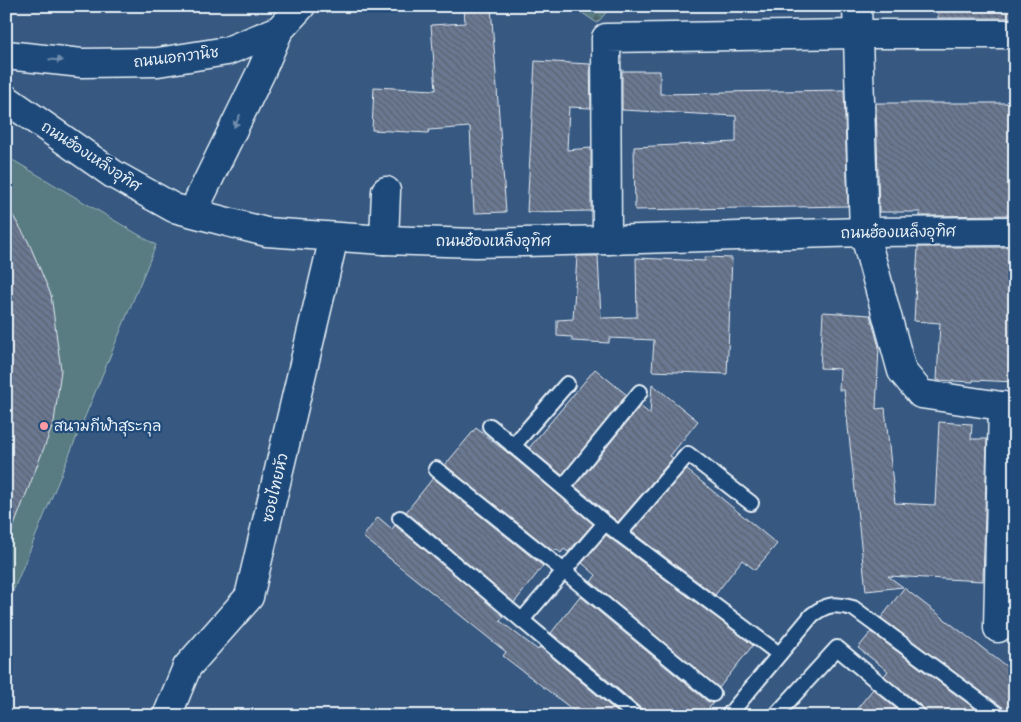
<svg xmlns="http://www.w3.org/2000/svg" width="1021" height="722" font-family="'Shantell Sans','Playpen Sans Thai',sans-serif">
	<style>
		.forest { fill: url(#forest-firs); stroke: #a0b6bd }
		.pitch { fill: #587c82; stroke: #a0b6bd }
		.building { fill: url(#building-back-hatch); stroke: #e8f1f8 }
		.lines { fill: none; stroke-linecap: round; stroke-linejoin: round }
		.service-casing { stroke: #e8f1f8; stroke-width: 18 }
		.minor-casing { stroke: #e8f1f8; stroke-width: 31 }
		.service { stroke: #1f4a7a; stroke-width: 14 }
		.minor { stroke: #1f4a7a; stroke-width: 28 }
		.oneway { fill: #6f8dac }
		.poi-dot { fill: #ff9aa2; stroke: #1f4a7a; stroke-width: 2 }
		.labels { text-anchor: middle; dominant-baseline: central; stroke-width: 4.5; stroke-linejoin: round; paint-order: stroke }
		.street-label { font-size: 15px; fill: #e8f1f8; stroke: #1f4a7a }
		.poi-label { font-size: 15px; fill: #e8f1f8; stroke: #1f4a7a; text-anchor: start }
	</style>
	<defs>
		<pattern id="forest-firs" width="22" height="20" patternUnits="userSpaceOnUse" patternTransform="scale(1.25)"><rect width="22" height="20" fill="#587c82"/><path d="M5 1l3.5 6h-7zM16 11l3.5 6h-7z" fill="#506569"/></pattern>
		<pattern id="building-back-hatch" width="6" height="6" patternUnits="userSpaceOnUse" patternTransform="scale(1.25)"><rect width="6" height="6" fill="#6b7891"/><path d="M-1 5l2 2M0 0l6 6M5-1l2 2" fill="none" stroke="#5a6271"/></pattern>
	</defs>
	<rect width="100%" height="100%" fill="#365881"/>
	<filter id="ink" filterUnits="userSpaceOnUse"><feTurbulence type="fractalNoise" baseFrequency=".02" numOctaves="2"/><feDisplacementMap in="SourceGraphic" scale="10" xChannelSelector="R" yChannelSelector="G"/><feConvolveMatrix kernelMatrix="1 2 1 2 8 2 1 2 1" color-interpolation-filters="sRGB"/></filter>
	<g filter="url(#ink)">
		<!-- forest -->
		<polygon class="forest" points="572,6 612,6 597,23"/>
		<!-- pitch -->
		<polygon class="pitch" points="6,156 156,245 6,608"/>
		<!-- building -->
		<g class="building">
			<polygon points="464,6 491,6 506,212 474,213 470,127 429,130 428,133 372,130 374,87 436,90 431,25 465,23"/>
			<rect x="938" y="6" width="77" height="12"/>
			<polygon points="535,61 590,64 591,108 569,107 567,150 591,148 591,211 527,212"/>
			<polygon points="622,71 660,71 660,94 721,93 721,92 844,90 848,206 635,210 634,147 736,142 736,116 622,110"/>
			<polygon points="876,103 1015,103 1015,215 920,216 920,212 879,212"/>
			<polygon points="6,204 28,241 51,295 61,370 54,422 8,541 6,541"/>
			<polygon points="918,247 1015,247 1015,382 973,380 973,382 937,380 940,323 914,321"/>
			<polygon points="577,256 598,256 601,318 637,317 636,258 705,261 705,257 732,258 727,374 652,371 654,340 609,338 609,343 572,341 572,337 557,336 557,320 573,319"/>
			<polygon points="823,312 870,315 879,347 876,409 885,408 895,503 935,505 939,422 972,424 971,439 987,439 983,581 888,576 903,587 866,591 844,390 839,390 840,369 820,368"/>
			<polygon points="595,369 627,395 562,475 529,448"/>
			<polygon points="652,384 698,421 670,456 673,458 618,522 575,486 640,406 650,414"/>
			<polygon points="476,428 518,461 593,524 568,552 564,549 561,553 556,549 554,552 445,465"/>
			<polygon points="686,469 777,544 755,570 742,560 715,595 632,532"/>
			<polygon points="433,478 543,566 514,603 406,512"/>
			<polygon points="378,517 392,529 395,525 504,616 500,621 538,650 540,647 622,716 581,716 503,656 506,652 363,537"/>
			<polygon points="606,535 753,645 719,688 591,582 596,575 582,563"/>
			<polygon points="904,588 1015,673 1015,716 1009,716 1008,712 1005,709 881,618"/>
			<polygon points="580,596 707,701 713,703 703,716 645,716 642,709 551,633"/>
			<polygon points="871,632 985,716 928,716 925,709 884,676 888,671 858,648"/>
			<polygon points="873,689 905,716 851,716"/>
		</g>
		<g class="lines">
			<!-- service casing -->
			<g class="service-casing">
				<g id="service">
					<polyline points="490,426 605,523 779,654"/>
					<polyline points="513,446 567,384"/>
					<polyline points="436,469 564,571 713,694"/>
					<polyline points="563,487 640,392"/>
					<polyline points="400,518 636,716"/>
					<polyline points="619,534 688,454 751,503"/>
					<polyline points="522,620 605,523"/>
					<path d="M728 716 812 615C828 603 834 604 853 608L1000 716"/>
					<polyline points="775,716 837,648 919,716"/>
				</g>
			</g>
			<!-- minor casing -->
			<g class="minor-casing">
				<g id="minor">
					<polyline points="857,6 864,232 902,371 921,394 1015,408"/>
					<polyline points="6,55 82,63 158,62 227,51 279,30 301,6"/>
					<polyline points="6,99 113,174 174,208 266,232 384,240 476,243 607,240 864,232 1015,231"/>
					<polyline points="199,199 261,72 279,30"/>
					<polyline points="384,240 386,191"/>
					<polyline points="607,240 606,38 858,34 1015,34"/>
					<polyline points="998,628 1003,406"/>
					<polyline points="167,716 187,667 249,597 334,237"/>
				</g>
			</g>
			<!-- service -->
			<use href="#service" class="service"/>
			<!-- minor -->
			<use href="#minor" class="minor"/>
		</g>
		<!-- one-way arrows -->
		<defs><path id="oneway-solid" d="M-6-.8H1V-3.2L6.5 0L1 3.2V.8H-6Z" transform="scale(1.25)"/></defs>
		<g class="oneway">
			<use href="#oneway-solid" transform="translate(56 60) rotate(6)"/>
			<use href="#oneway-solid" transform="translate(237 121) rotate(116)"/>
		</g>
	</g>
	<!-- markers -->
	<circle class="poi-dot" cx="44" cy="426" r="5"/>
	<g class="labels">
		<!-- street labels -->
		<g class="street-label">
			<text transform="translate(176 57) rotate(-7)">ถนนเอกวานิช</text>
			<text transform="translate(91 156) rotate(33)">ถนนฮ๋องเหล็งอุทิศ</text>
			<text transform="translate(898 232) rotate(-1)">ถนนฮ๋องเหล็งอุทิศ</text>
			<text x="493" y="241">ถนนฮ๋องเหล็งอุทิศ</text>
			<text transform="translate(275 488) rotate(-77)">ซอยไทยหัว</text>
		</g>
		<!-- poi labels -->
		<g class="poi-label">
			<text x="54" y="426">สนามกีฬาสุระกุล</text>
		</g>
	</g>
	<!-- margin -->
	<rect width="1021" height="722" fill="none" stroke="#1f4a7a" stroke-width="25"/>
	<rect x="12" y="12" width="996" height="697" fill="none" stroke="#e8f1f8" stroke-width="2" filter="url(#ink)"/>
</svg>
